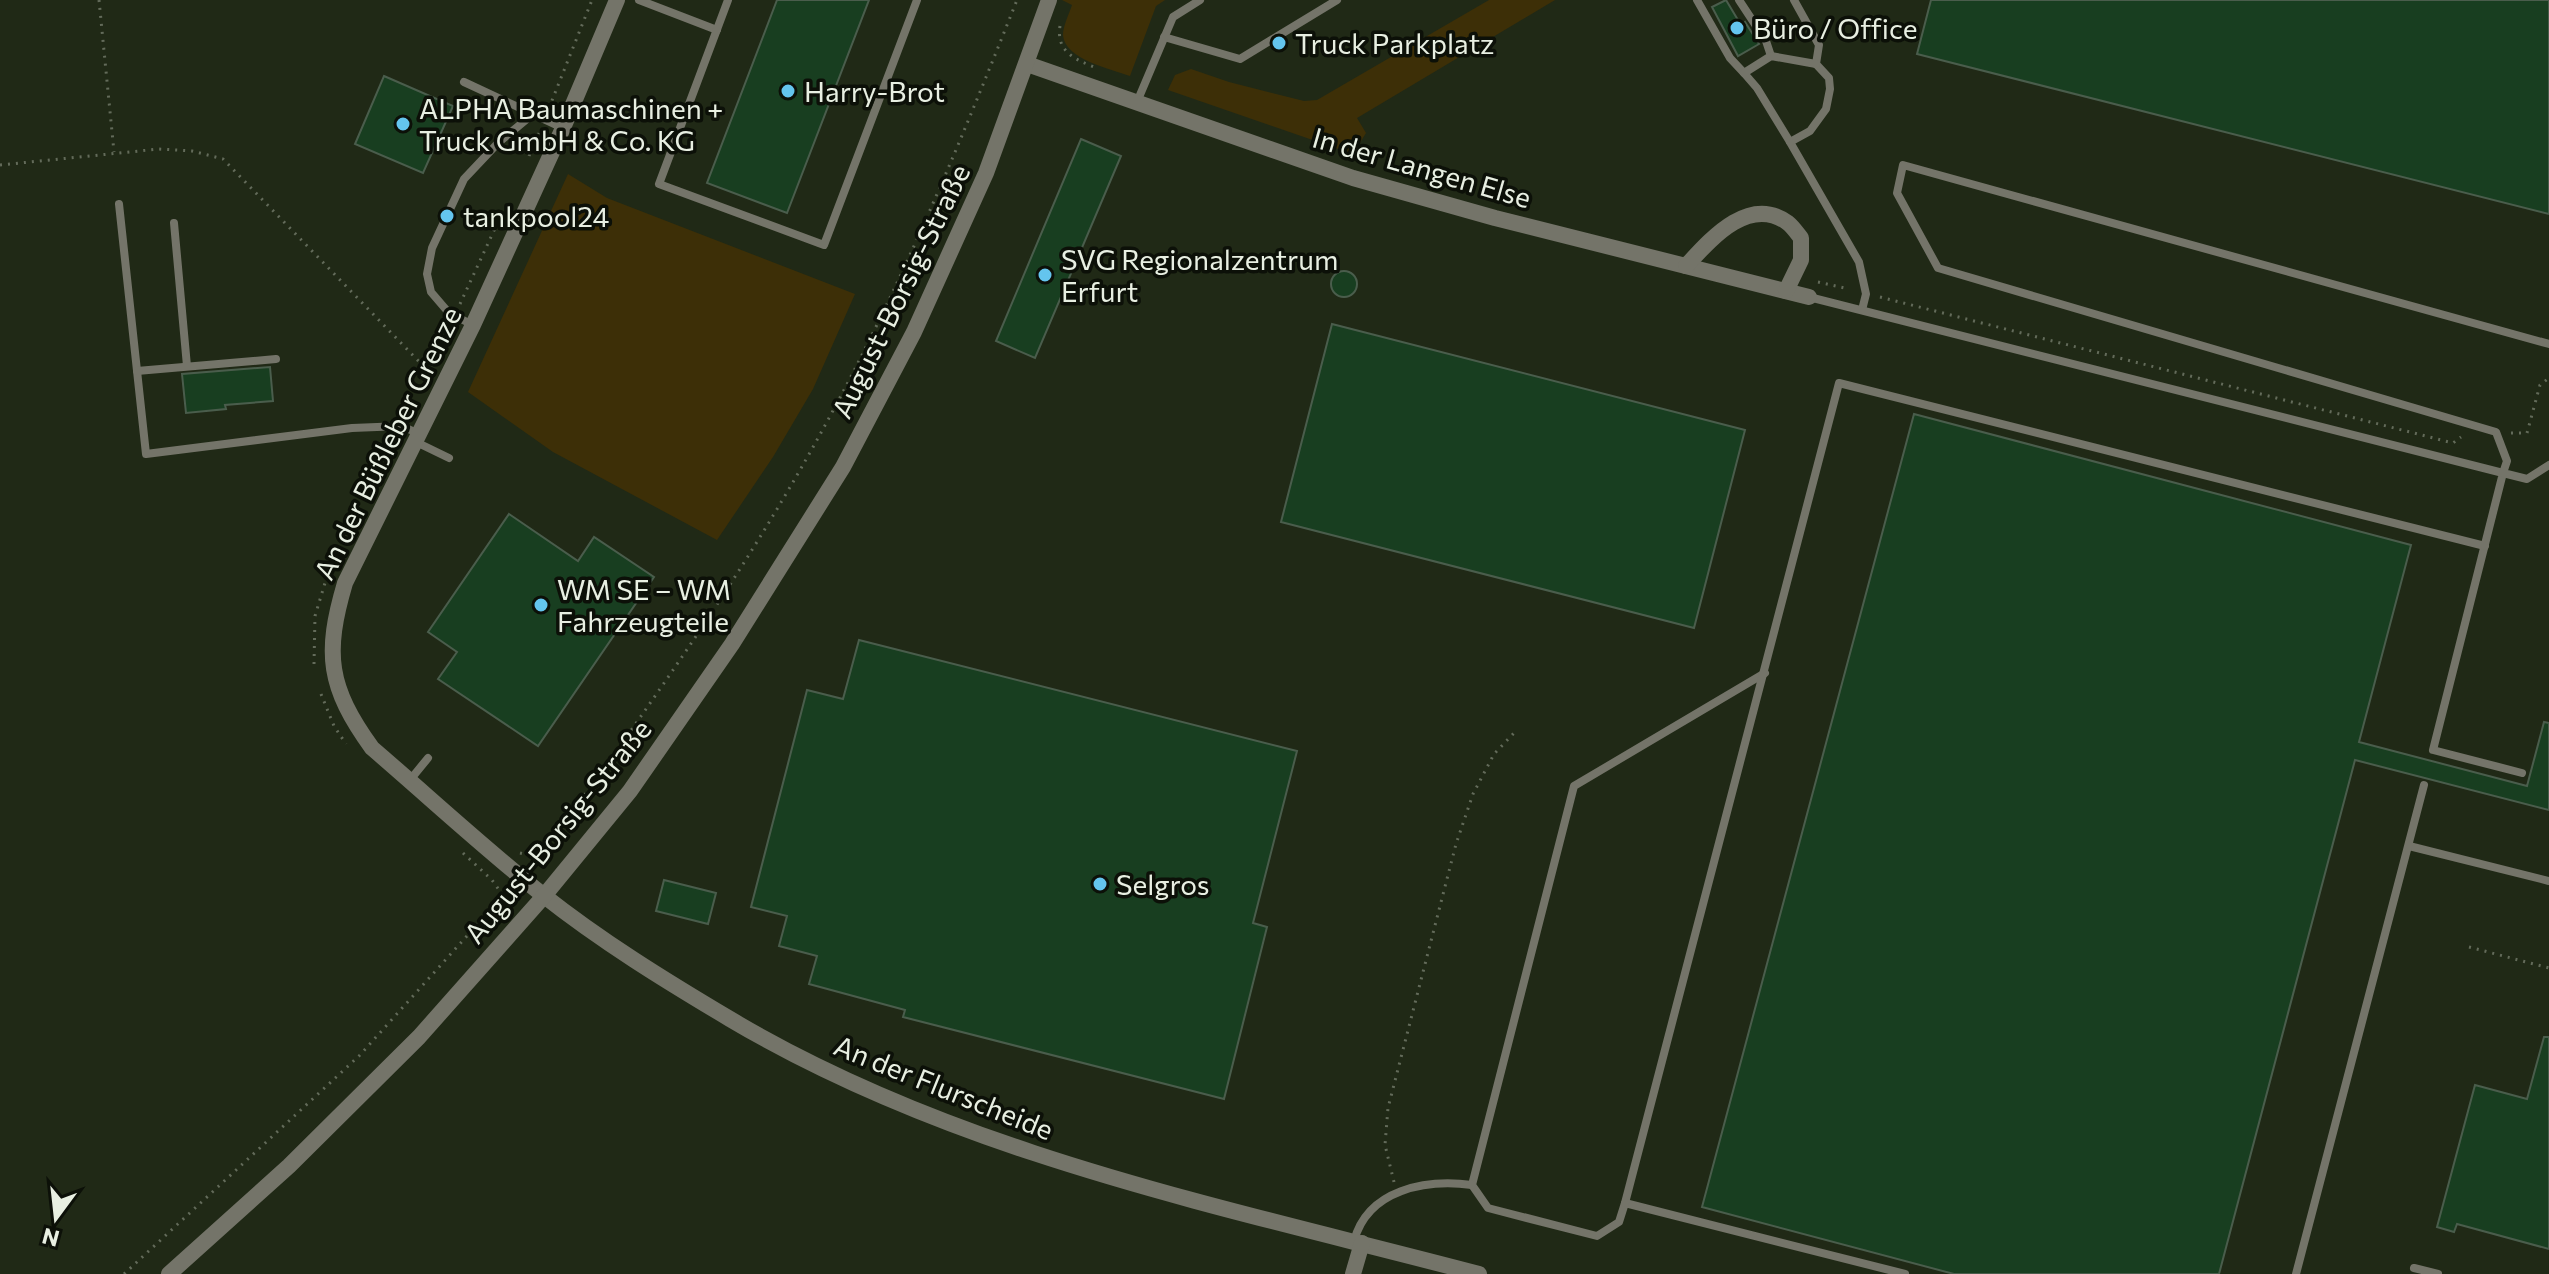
<svg xmlns="http://www.w3.org/2000/svg" width="2549" height="1274" font-family="Commissioner,sans-serif">
	<style>
		.green { fill: #3d2f07 }
		.building { fill: #183e20; stroke: #4a5d4c; stroke-width: 2 }
		.lines { fill: none; stroke-linecap: round; stroke-linejoin: round }
		.path { stroke: #636b5a; stroke-width: 3; stroke-dasharray: 2 6; stroke-linecap: butt }
		.lane { stroke: #747469; stroke-width: 8 }
		.street { stroke: #747469; stroke-width: 16 }
		.poi-dot { fill: #64c5ee; stroke: #0c1008; stroke-width: 3 }
		.labels { text-anchor: middle; dominant-baseline: central; stroke-width: 7; stroke-linejoin: round; paint-order: stroke }
		.poi-label { font-size: 28px; fill: #e8efe2; stroke: #0c1008; text-anchor: start }
		.street-label { font-size: 28px; fill: #e8efe2; stroke: #0c1008 }
	</style>
	<rect width="100%" height="100%" fill="#202916"/>
	<!-- green -->
	<g class="green">
		<path d="M1165 0 1156 6 1130 76C1111 69 1064 59 1063 35 1063 26 1069 14 1072 5L1062 0Z"/>
		<polygon points="1489,0 1555,0 1357,118 1366,133 1353,154 1168,90 1175,75 1191,69 1229,82 1304,101 1317,100"/>
		<polygon points="568,174 607,198 855,294 813,389 773,457 717,540 553,452 468,392"/>
	</g>
	<!-- building -->
	<g class="building">
		<polygon points="777,0 869,0 787,213 707,183"/>
		<polygon points="1726,0 1741,25 1745,22 1759,44 1738,56 1712,7"/>
		<polygon points="1931,0 2549,0 2549,214 1917,54"/>
		<polygon points="384,76 453,106 423,173 355,144"/>
		<polygon points="1081,139 1121,156 1035,358 996,341"/>
		<circle cx="1344" cy="284" r="13"/>
		<polygon points="1332,324 1745,430 1694,628 1281,522"/>
		<polygon points="270,367 273,401 225,405 226,409 186,413 182,374"/>
		<polygon points="1914,414 2411,545 2359,742 2527,786 2544,722 2549,723 2549,810 2355,760 2219,1274 1954,1274 1702,1207"/>
		<polygon points="509,514 578,561 594,537 654,577 538,746 438,679 457,652 428,632"/>
		<polygon points="859,640 1297,751 1253,923 1267,927 1224,1099 903,1017 905,1010 809,984 817,956 779,946 787,916 751,907 807,690 843,699"/>
		<polygon points="664,880 716,893 708,924 656,911"/>
		<polygon points="2544,1037 2549,1037 2549,1249 2457,1224 2454,1232 2437,1227 2475,1085 2527,1099"/>
	</g>
	<g class="lines">
		<!-- path -->
		<g class="path">
			<polyline points="99,0 114,152"/>
			<path d="M1060 26C1056 51 1074 59 1094 67"/>
			<polyline points="549,108 592,0"/>
			<polyline points="529,156 539,133"/>
			<polyline points="0,165 159,149 192,151 223,159 431,374"/>
			<polyline points="1818,282 1849,289"/>
			<polyline points="1880,297 2453,443 2461,437"/>
			<polyline points="460,304 497,224"/>
			<polyline points="431,366 448,329"/>
			<polyline points="2511,433 2527,433 2540,385 2549,378"/>
			<polyline points="314,664 315,616 328,573"/>
			<polyline points="321,694 334,726 346,744"/>
			<polyline points="463,853 492,880 504,897"/>
			<polyline points="520,853 528,855 540,852"/>
			<path d="M530 864C572 815 609 762 646 709 709 619 770 526 823 429 899 291 959 146 1017 0"/>
			<polyline points="2469,947 2549,968"/>
			<polyline points="1394,1182 1385,1145 1388,1108 1456,844 1473,794 1494,754 1515,732"/>
			<polyline points="124,1274 360,1055 510,888"/>
		</g>
		<!-- lane -->
		<g class="lane">
			<polyline points="639,0 717,30"/>
			<polyline points="728,0 659,184 824,245 917,0"/>
			<polyline points="1697,0 1730,58 1744,73"/>
			<polyline points="1739,0 1766,41 1771,56"/>
			<polyline points="1794,0 1819,45 1816,64 1829,78 1830,89 1826,109 1810,131 1790,142 1859,262 1866,294 1862,310"/>
			<polyline points="1164,37 1240,59 1337,0"/>
			<polyline points="464,82 563,128"/>
			<polyline points="1137,102 1173,17 1200,0"/>
			<polyline points="1790,142 1757,88 1744,73 1771,56 1816,64"/>
			<polyline points="119,204 146,454 352,428 402,426 419,434"/>
			<polyline points="174,223 187,366"/>
			<polyline points="1809,297 2503,473 2433,750 2522,773"/>
			<polyline points="473,325 449,313 431,292 427,274 432,248 464,179 498,143 533,114"/>
			<polyline points="2549,344 1903,165 1897,193 1938,268 2496,432 2507,461 2503,473 2527,479 2549,465"/>
			<polyline points="137,371 276,359"/>
			<polyline points="416,442 449,458"/>
			<polyline points="1765,673 1574,786 1472,1185 1488,1208 1597,1236 1619,1222 1625,1203 1905,1274"/>
			<polyline points="410,780 428,758"/>
			<polyline points="2409,846 2549,881"/>
			<polyline points="1625,1203 1839,383 2485,546"/>
			<path d="M1354 1241C1368 1189 1426 1179 1472 1185"/>
			<polyline points="2414,1268 2438,1274"/>
			<polyline points="2296,1274 2424,785"/>
		</g>
		<!-- street -->
		<g class="street">
			<path d="M617 0 563 128 473 325 345 583C324 654 328 687 372 748 429 797 484 848 543 895 601 941 666 981 730 1019 959 1155 1225 1207 1479 1274"/>
			<polyline points="1027,64 1353,178 1495,218 1809,297"/>
			<path d="M1686 266C1710 240 1749 194 1788 223 1793 227 1797 233 1801 238V260L1786 291"/>
			<polyline points="169,1274 289,1166 419,1037 544,896 630,791 732,644 843,467 914,332 986,173 1049,0"/>
			<polyline points="1353,1274 1362,1243"/>
		</g>
	</g>
	<!-- markers -->
	<g class="poi-dot">
		<circle cx="1737" cy="28" r="8"/>
		<circle cx="1279" cy="43" r="8"/>
		<circle cx="788" cy="91" r="8"/>
		<circle cx="403" cy="124" r="8"/>
		<circle cx="447" cy="216" r="8"/>
		<circle cx="1045" cy="275" r="8"/>
		<circle cx="541" cy="605" r="8"/>
		<circle cx="1100" cy="884" r="8"/>
	</g>
	<g class="labels">
		<!-- poi labels -->
		<g class="poi-label">
			<text x="1753" y="28">Büro / Office</text>
			<text x="1295" y="43">Truck Parkplatz</text>
			<text x="804" y="91">Harry-Brot</text>
			<text x="419" y="108">ALPHA Baumaschinen +<tspan x="419" dy="32">Truck GmbH &amp; Co. KG</tspan></text>
			<text x="463" y="216">tankpool24</text>
			<text x="1061" y="259">SVG Regionalzentrum<tspan x="1061" dy="32">Erfurt</tspan></text>
			<text x="557" y="589">WM SE – WM<tspan x="557" dy="32">Fahrzeugteile</tspan></text>
			<text x="1116" y="884">Selgros</text>
		</g>
		<!-- street labels -->
		<g class="street-label">
			<text transform="translate(1422 167) rotate(16)">In der Langen Else</text>
			<text transform="translate(900 291) rotate(-64)">August-Borsig-Straße</text>
			<text transform="translate(387 443) rotate(-64)">An der Büßleber Grenze</text>
			<text transform="translate(557 831) rotate(-51)">August-Borsig-Straße</text>
			<text transform="translate(944 1087) rotate(22)">An der Flurscheide</text>
		</g>
	</g>
	<!-- north arrow -->
	<g transform="translate(56 1218) rotate(195)" stroke="#0c1008" stroke-width="6" paint-order="stroke">
	<path d="M0-6L14 30L0 20L-14 30Z" fill="#e8efe2"/>
	<text y="-12" font-size="22" font-weight="bold" text-anchor="middle" fill="#e8efe2">N</text>
	</g>
</svg>
